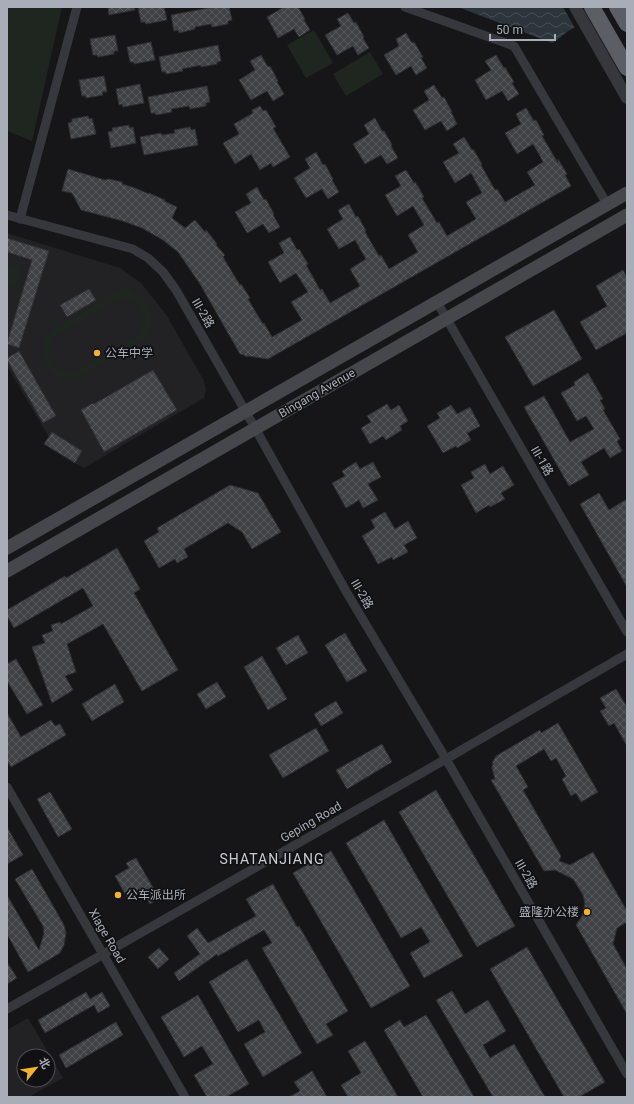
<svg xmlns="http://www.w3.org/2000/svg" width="634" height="1104" font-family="Roboto,'Noto Sans SC',sans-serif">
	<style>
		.built { fill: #222225; fill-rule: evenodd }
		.park { fill: #1e261f; fill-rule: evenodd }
		.water { fill: url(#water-waves) }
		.pier { fill: #161618 }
		.building { fill: url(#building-cross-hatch); stroke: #303034 }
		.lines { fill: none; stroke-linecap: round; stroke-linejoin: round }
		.minor { stroke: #37383d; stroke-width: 9 }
		.tertiary { stroke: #37383d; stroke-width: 12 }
		.secondary { stroke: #45474d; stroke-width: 13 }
		.trunk { stroke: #5b5e65; stroke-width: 16 }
		.poi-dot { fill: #f2b134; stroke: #111113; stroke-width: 1.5 }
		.labels { text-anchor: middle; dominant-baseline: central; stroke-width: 3.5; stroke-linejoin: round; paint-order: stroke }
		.street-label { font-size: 12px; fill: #a8adb8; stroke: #111113 }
		.poi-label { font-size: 12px; fill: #a8adb8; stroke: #111113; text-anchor: start }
		.quarter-label { font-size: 14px; letter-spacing: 1px; fill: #c9ccd4; stroke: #111113 }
	</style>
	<defs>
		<pattern id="water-waves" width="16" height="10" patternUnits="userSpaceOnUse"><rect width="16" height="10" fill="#2c353c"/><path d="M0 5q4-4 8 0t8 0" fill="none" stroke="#485056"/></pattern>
		<pattern id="building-cross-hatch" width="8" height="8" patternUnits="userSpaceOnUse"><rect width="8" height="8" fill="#404145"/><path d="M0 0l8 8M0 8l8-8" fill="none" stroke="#595a5e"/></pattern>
	</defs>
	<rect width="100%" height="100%" fill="#161618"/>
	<!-- built -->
	<g class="built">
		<polygon points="7,233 120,268 141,283 167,316 204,381 206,389 204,398 84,468 75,463 44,444 49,437 7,366"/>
		<path d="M28 1018 63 1078 29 1097H7V1030ZM24 1056H48V1080H24Z"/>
	</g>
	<!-- park -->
	<g class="park">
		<polygon points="7,7 62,7 32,141 7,131"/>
		<polygon points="314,30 333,63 306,78 287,45"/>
		<polygon points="370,52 383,74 346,96 333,74"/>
		<polygon points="7,264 22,268 16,288 7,286"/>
		<path d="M128 286C134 296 138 294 144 301 155 313 152 328 144 340L79 377C75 378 71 379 67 378 50 377 39 359 44 343 45 338 49 334 52 330ZM123 298C142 302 152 318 139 335L77 371C74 371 71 372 67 372 55 371 46 358 49 346 51 342 54 339 56 335L119 299Z"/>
	</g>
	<!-- water -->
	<path class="water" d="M458 7H627L613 25C600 25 581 24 570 30 563 34 559 40 552 43Z"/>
	<!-- pier -->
	<polygon class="pier" points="563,7 627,7 627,31 613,27 591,27 576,30"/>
	<!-- building -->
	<g class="building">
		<polygon points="108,7 134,7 135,10 109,15"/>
		<polygon points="138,7 164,7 167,20 146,24 145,22 141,22"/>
		<polygon points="214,7 229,7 232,20 228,21 228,24 212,27 211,24 195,27 195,29 179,33 178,30 174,31 171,15"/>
		<polygon points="284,7 298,7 305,19 304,20 310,30 299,37 294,29 278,38 267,17"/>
		<polygon points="348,13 354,23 356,22 364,37 363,38 369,48 358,55 353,46 337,55 325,35 341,26 337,19"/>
		<polygon points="406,33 412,43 414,42 423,57 421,58 427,68 416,75 411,66 396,75 384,55 399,46 396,39"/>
		<polygon points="115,35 118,51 114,51 114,54 98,57 97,55 93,55 90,39"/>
		<polygon points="151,42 155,60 134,64 134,62 130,62 127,47"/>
		<polygon points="218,45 221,61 217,62 217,64 201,67 201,65 182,69 183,71 166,74 166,72 162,72 159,57"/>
		<polygon points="261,55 268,67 270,66 278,81 277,82 284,94 273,101 267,91 251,100 239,80 255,70 250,61"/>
		<polygon points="496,55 504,68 505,67 514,82 512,83 519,94 508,101 502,91 486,100 475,80 491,70 485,61"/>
		<polygon points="104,76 107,92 102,92 103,95 86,98 86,96 82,96 79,80"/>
		<polygon points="140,84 144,103 123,107 122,104 119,105 116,89"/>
		<polygon points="434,85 442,98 444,97 452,112 451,112 457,124 447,131 441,121 425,130 413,110 429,100 424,91"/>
		<polygon points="207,86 210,102 206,103 206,106 190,109 189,106 171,109 172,112 156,115 155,113 151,113 148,97"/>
		<polygon points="260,106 263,111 266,110 276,127 273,128 290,157 273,167 271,163 260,170 251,154 235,164 223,143 239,134 234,124 253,113 252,110"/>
		<polygon points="526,108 534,121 536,120 544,135 542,136 558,163 558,159 567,174 565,175 571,186 268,359 248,356 246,357 244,355 240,354 200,284 178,252 163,240 142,228 123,221 81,210 72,193 62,191 68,169 105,180 109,179 122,182 122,184 135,188 149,194 149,193 165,200 164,201 177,207 172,218 185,228 195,220 205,232 206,230 211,236 217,244 216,245 225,255 223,257 232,272 240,285 241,284 250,298 248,299 255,311 263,324 264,323 272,337 302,320 291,302 308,292 296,273 280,283 268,262 284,253 279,243 290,237 297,250 299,249 308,264 306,265 313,277 320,290 322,289 330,303 360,286 350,269 366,259 355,240 339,249 327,229 343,219 338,210 349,204 356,217 358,216 366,231 365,232 379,256 381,255 389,269 418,252 408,235 424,225 413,206 397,216 385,195 401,186 395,176 406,170 414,183 415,182 419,188 424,197 422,198 437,223 439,222 447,236 476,219 466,202 482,193 471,173 455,183 443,162 459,153 453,144 464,137 472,150 473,149 482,164 481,165 495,190 497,189 505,202 535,185 527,172 543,162 540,156 533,144 517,154 505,133 521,124 516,114"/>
		<polygon points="88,116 89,119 92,118 96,134 71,139 68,123 72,122 72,119"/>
		<polygon points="375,118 382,131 384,131 390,141 392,145 391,146 398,158 387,164 381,155 365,164 353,144 369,134 364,125"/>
		<polygon points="129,125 129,128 133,127 136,143 111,148 108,132 113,131 112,128"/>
		<polygon points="190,127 191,130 195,129 198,145 144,155 140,137 161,133 162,135 175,133 174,130"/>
		<polygon points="316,152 323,165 325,164 333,179 332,180 339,192 328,199 322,189 306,198 294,178 310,168 305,159"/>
		<polygon points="257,187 264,200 266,199 274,214 273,215 280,227 269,233 263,224 247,233 235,212 251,203 246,194"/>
		<polygon points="7,238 49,251 19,348 7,344 7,343 32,260 7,252"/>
		<polygon points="623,270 627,277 627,333 596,350 580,322 607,306 596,286"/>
		<polygon points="89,289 96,300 67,317 60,305"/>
		<polygon points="554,310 582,359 533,386 505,337"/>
		<polygon points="19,351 56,416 43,423 7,360 7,358"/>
		<polygon points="153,370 177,410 104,452 81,410 93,403 94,404"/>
		<polygon points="588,373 603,399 600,400 605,409 603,410 620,439 617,441 622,451 610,458 604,448 581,462 589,475 569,486 524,407 544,396 570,442 594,429 586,416 577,421 561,393 575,385 574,382"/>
		<polygon points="387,404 391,410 399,405 408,421 400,426 402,430 386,440 383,436 370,444 361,428 371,422 367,416"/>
		<polygon points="451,405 457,414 470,407 480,426 467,433 471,440 457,448 456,446 443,453 427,426 440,418 437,413"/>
		<polygon points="52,432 82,451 75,463 44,444"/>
		<polygon points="356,462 360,469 373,462 381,477 368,484 378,500 363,508 359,500 346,508 332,483 345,476 342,471"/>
		<polygon points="485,464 490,474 503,466 514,485 501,493 505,499 490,507 489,505 476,513 461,485 474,478 471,472"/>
		<polygon points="230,485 258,493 281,532 252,549 242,532 228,523 184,549 188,557 177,563 175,559 159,568 144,541 159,532 157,528"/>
		<polygon points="599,493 609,510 627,499 627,587 580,504"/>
		<polygon points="385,512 395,529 408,521 417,538 404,545 408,552 393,560 392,557 378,564 362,536 375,528 371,520"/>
		<polygon points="117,548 140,589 134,593 178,670 142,691 103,624 67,644 76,672 65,676 73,690 52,703 32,647 45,643 42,635 53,631 51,625 60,622 61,624 93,606 83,588 14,628 7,616 7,610 65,576 66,578"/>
		<polygon points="345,633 367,671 347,682 325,645"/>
		<polygon points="298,635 308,653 286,665 276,648"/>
		<polygon points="262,656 287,699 268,710 244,667"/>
		<polygon points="16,659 43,705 27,714 7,681 7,664"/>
		<polygon points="217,682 226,697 206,709 197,694"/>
		<polygon points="115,684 124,702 92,721 82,704"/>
		<polygon points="616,689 627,707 627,746 614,723 609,726 600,711 606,708 600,698"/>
		<polygon points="336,701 343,713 321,726 314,714"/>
		<polygon points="7,713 21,737 51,720 55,726 60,724 66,735 11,767 7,761"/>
		<polygon points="558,723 598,792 581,802 576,793 571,796 562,779 566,776 556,758 551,761 544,749 516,766 528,787 523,790 561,856 559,861 570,865 593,852 627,911 627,922 617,928 613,944 627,969 627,1014 576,925 582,916 585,904 583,895 573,879 555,870 544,871 491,780 495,779 492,768 493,761 496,756 540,730 541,733"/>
		<polygon points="316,728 329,751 283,778 269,755"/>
		<polygon points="382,744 392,762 347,789 336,770"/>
		<polygon points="436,790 515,926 477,947 399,812"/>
		<polygon points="50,792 72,829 58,837 37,799"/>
		<polygon points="384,820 463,956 424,978 410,953 430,942 421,927 401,938 346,843"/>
		<polygon points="7,827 23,855 7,864"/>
		<polygon points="331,851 410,986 371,1008 293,873"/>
		<polygon points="136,858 159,898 150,904 144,893 129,901 115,876 129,868 126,863"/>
		<polygon points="32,869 64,925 66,933 64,945 60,953 28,972 7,934 7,895 39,950 44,933 43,926 15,879"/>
		<polygon points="273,884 297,927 299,926 348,1011 326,1024 333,1035 317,1044 262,948 272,943 264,930 218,956 217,954 179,981 174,973 200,954 187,936 197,928 208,943 256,916 246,899"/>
		<polygon points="527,947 605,1082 579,1097 564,1097 490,969"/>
		<polygon points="159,948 169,959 158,969 148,957"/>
		<polygon points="247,959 302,1053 263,1077 244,1044 265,1032 259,1020 238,1032 209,982"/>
		<polygon points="7,962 17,978 7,984"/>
		<polygon points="452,991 465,1014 488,1000 506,1031 483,1045 490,1058 514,1044 545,1097 493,1097 436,1000"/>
		<polygon points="86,992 90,999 102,992 110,1006 98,1013 94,1005 45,1033 38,1020"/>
		<polygon points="198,995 249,1084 226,1097 207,1097 194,1075 213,1064 202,1046 184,1057 161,1017"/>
		<polygon points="426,1015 436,1031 474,1097 423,1097 384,1030 400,1020 404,1027"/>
		<polygon points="116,1022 123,1035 66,1068 59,1055"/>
		<polygon points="365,1041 385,1075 398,1097 348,1097 341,1085 361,1073 348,1051"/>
		<polygon points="312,1071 327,1097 289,1097 300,1091 294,1082"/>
	</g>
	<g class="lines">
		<!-- minor -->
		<g class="minor">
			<polyline points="405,7 514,46 607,204"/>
			<polyline points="7,215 133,249 148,258 163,272 176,290 255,428 347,593 446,759 627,1074"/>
			<polyline points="20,219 77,7"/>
			<polyline points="437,302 627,632"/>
			<polyline points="7,787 185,1097"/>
			<polyline points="7,1009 446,759 627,654"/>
		</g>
		<!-- tertiary -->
		<polyline class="tertiary" points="575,7 627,98"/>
		<!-- secondary -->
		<g class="secondary">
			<polyline points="7,548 627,193"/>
			<polyline points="7,571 627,215"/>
		</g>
		<!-- trunk -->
		<g class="trunk">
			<polyline points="592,7 627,68"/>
			<polyline points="617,7 627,24"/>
		</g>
	</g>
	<!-- markers -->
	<g class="poi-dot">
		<circle cx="97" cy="353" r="4"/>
		<circle cx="118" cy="895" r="4"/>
		<circle cx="587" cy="912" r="4"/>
	</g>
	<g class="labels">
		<!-- street labels -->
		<g class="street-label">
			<text transform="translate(203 313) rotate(60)">III-2路</text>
			<text transform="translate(317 393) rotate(-30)">Bingang Avenue</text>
			<text transform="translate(542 461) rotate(60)">III-1路</text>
			<text transform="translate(362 594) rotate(60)">III-2路</text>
			<text transform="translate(311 822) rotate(-30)">Geping Road</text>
			<text transform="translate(526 874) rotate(60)">III-2路</text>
			<text transform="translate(107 936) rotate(60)">Xiage Road</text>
		</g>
		<!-- poi labels -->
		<g class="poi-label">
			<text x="105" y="353">公车中学</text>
			<text x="126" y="895">公车派出所</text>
			<text x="579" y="912" text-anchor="end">盛隆办公楼</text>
		</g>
		<!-- quarter labels -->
		<g class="quarter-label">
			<text x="272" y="859">SHATANJIANG</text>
		</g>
	</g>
	<!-- border -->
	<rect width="634" height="1104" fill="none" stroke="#a8adb8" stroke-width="16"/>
	<!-- north arrow -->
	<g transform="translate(36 1068) rotate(60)"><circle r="19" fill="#111113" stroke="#4d4f55"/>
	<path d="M0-3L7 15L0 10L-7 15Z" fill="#f2b134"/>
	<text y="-6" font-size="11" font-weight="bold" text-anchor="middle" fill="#a8adb8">北</text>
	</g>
	<!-- scale -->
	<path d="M490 34v6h65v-6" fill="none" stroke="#a8adb8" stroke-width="2"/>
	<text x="496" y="34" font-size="12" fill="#a8adb8" stroke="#111113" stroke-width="3" paint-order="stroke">50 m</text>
</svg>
